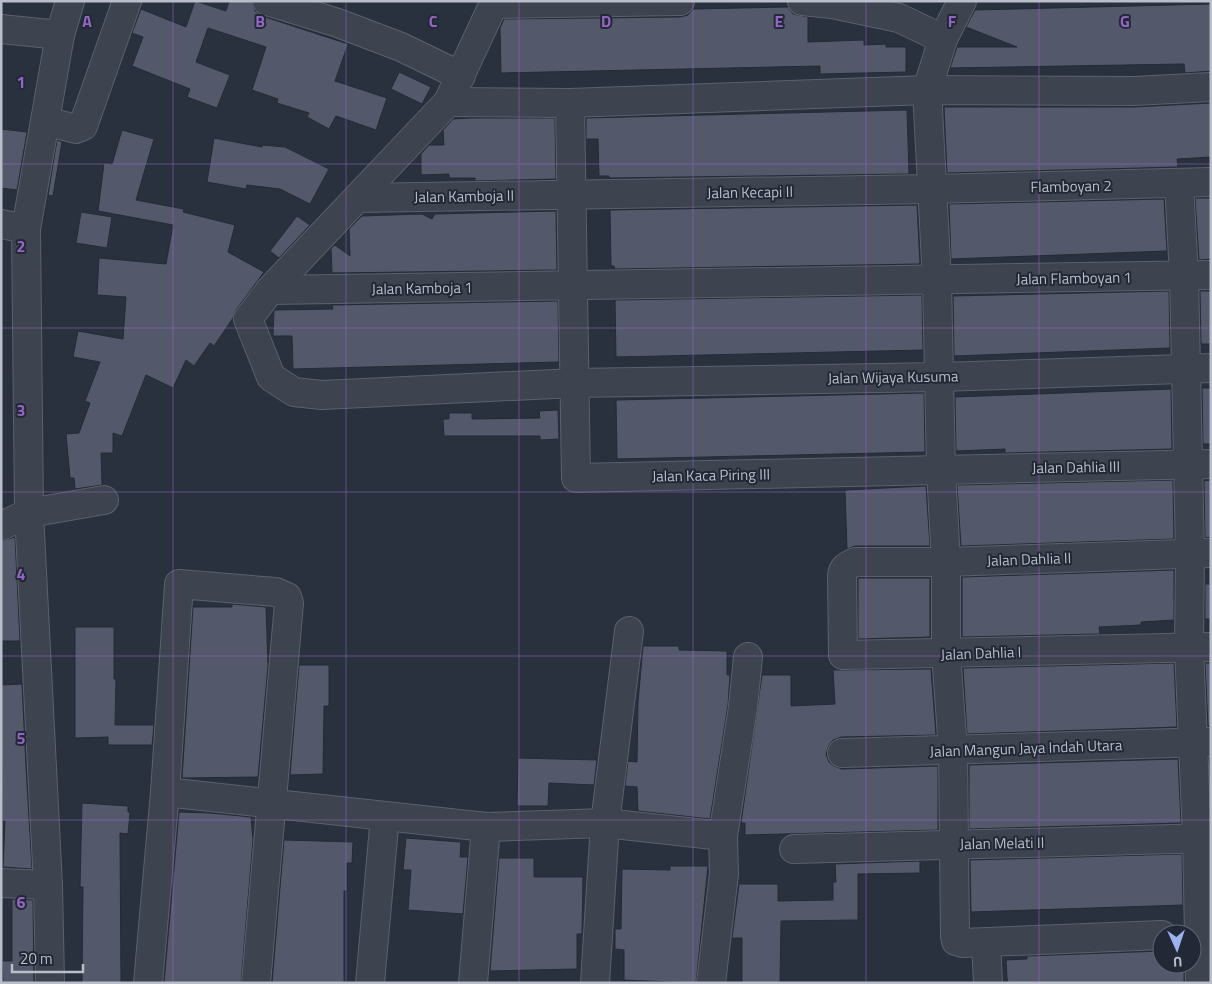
<svg xmlns="http://www.w3.org/2000/svg" width="1212" height="984" font-family="'Titillium Web',sans-serif">
	<style>
		.building { fill: #53596a; stroke: #242a37 }
		.lines { fill: none; stroke-linecap: round; stroke-linejoin: round }
		.minor-casing { stroke: #5b616d; stroke-width: 30 }
		.minor { stroke: #3d434f; stroke-width: 28 }
		.grid { fill: none; stroke: #9466c3; stroke-width: 1; stroke-opacity: 0.55 }
		.labels { text-anchor: middle; dominant-baseline: central; stroke-width: 4; stroke-linejoin: round; paint-order: stroke }
		.street-label { font-size: 15px; fill: #babeca; stroke: #222835 }
		.grid-label { font-size: 16px; text-anchor: middle; font-weight: bold; fill: #9466c3; stroke: #222835; stroke-width: 4; stroke-linejoin: round; paint-order: stroke }
	</style>
	<rect width="100%" height="100%" fill="#29313f"/>
	<!-- building -->
	<g class="building">
		<polygon points="195,1 226,11 229,1 252,1 255,11 262,16 348,44 335,81 387,98 376,130 336,116 329,129 307,117 309,113 277,103 278,99 252,90 266,47 208,28 196,62 230,75 217,108 187,97 190,89 132,66 143,37 132,33 141,9 186,27"/>
		<polygon points="1211,4 1211,71 1185,73 1184,64 950,68 957,47 1017,47 966,27 975,10"/>
		<polygon points="788,7 793,14 808,17 808,42 864,40 864,45 886,44 886,47 906,47 906,72 820,74 820,66 501,73 500,28 504,19 680,17 688,15 693,9"/>
		<polygon points="399,72 431,87 422,104 391,89"/>
		<polygon points="1211,103 1211,157 1177,159 1178,167 947,173 944,107 1134,107"/>
		<polygon points="907,110 909,174 609,178 609,176 599,176 598,139 586,139 586,118"/>
		<polygon points="471,118 555,118 556,179 475,181 475,178 449,178 449,174 421,175 421,154 429,145 444,145 443,130 453,119"/>
		<polygon points="1,129 27,132 17,190 1,188"/>
		<polygon points="122,130 154,139 136,200 184,209 183,212 235,225 228,252 264,272 236,310 233,318 214,346 210,343 194,366 186,360 173,388 146,375 122,436 113,433 113,453 101,453 102,485 75,489 74,478 70,478 66,434 79,433 90,403 85,401 100,362 73,357 78,331 123,339 126,297 97,295 99,258 166,264 173,225 98,211 104,163 112,164"/>
		<polygon points="214,138 262,147 262,145 285,147 329,169 310,204 280,189 247,185 246,189 207,182"/>
		<polygon points="57,140 62,142 53,196 48,195"/>
		<polygon points="1195,198 1211,198 1211,259 1199,260"/>
		<polygon points="1164,199 1167,251 951,259 949,204"/>
		<polygon points="917,205 920,264 615,269 614,266 611,266 610,210"/>
		<polygon points="556,211 557,270 332,273 331,248 335,245 350,256 349,229 362,216 422,214 432,219 435,214"/>
		<polygon points="81,212 112,217 107,248 76,243"/>
		<polygon points="297,216 310,225 279,258 270,251"/>
		<polygon points="1169,291 1170,348 954,356 953,296"/>
		<polygon points="1200,291 1211,291 1211,344 1201,344"/>
		<polygon points="922,295 923,350 616,357 615,300"/>
		<polygon points="558,301 559,362 293,369 292,336 273,336 274,310 333,309 332,305"/>
		<polygon points="1202,388 1211,388 1211,444 1203,444"/>
		<polygon points="1171,389 1172,449 1005,453 1005,449 956,451 955,397"/>
		<polygon points="924,393 925,452 617,459 616,400"/>
		<polygon points="558,410 559,439 540,440 540,436 444,436 443,419 449,419 449,413 472,413 472,419 540,418 539,411"/>
		<polygon points="1173,480 1174,539 961,546 957,485"/>
		<polygon points="1211,480 1211,537 1205,538 1204,481"/>
		<polygon points="926,486 930,546 855,546 847,549 845,490"/>
		<polygon points="15,537 20,641 1,641 1,541"/>
		<polygon points="1174,570 1174,620 1141,622 1141,625 1099,627 1100,634 962,637 962,577"/>
		<polygon points="858,578 930,578 930,637 858,639"/>
		<rect x="1205" y="584" width="6" height="35"/>
		<polygon points="232,604 266,607 268,666 258,777 182,778 193,607 232,607"/>
		<polygon points="75,627 114,627 114,679 116,679 115,725 154,725 152,745 108,745 108,737 75,738"/>
		<polygon points="643,646 679,646 679,650 727,651 727,675 730,675 728,705 710,819 638,811 637,787 625,786 628,761 637,762 638,702"/>
		<polygon points="1174,663 1177,727 967,734 963,668"/>
		<polygon points="1205,663 1211,663 1211,727 1208,726"/>
		<polygon points="299,665 329,665 329,706 324,706 323,774 290,775"/>
		<polygon points="931,669 936,735 841,737 833,740 829,745 826,754 829,762 834,766 842,769 938,766 938,830 745,835 745,823 741,823 762,675 791,675 791,706 835,704 833,670"/>
		<polygon points="22,684 26,767 32,869 3,867 5,821 2,821 1,685"/>
		<polygon points="518,758 597,760 594,785 549,783 548,806 517,806"/>
		<polygon points="1178,759 1181,823 969,829 969,765"/>
		<polygon points="82,803 128,806 128,812 130,812 128,834 120,833 121,983 82,983 83,887 80,887"/>
		<polygon points="179,812 210,813 251,817 253,840 241,983 164,983"/>
		<polygon points="406,838 461,842 460,857 468,857 463,914 408,910 411,870 403,870"/>
		<polygon points="284,840 353,842 352,863 347,863 347,891 344,891 344,983 272,983"/>
		<polygon points="1182,854 1183,905 971,912 970,860"/>
		<polygon points="499,858 534,858 534,877 583,877 582,934 577,934 577,969 490,971"/>
		<polygon points="920,861 920,873 858,874 858,920 781,921 780,983 742,983 742,938 732,938 739,884 778,884 778,901 833,900 833,882 836,882 835,864"/>
		<polygon points="670,866 708,866 696,983 624,980 624,950 615,949 615,929 621,929 622,869 670,870"/>
		<polygon points="12,899 33,900 34,983 3,983 2,961 12,961"/>
		<polygon points="1162,951 1162,964 1184,964 1184,983 1008,983 1007,978 1006,960 1027,959 1027,956"/>
	</g>
	<g class="lines">
		<!-- minor casing -->
		<g class="minor-casing">
			<g id="minor">
				<polyline points="267,1 338,23 401,47 461,76"/>
				<polyline points="495,1 448,102 270,290 248,319 271,377 294,392 322,395 575,383 939,377 1211,368"/>
				<polyline points="802,1 832,4 899,18 943,39 962,1"/>
				<polyline points="494,4 680,1"/>
				<polyline points="1,29 60,35"/>
				<polyline points="943,39 927,90 937,281 941,470 946,562 946,654 953,750 955,936 956,941 963,943 1162,935"/>
				<polyline points="448,102 570,103 927,90 1134,91 1211,87"/>
				<polyline points="570,103 576,478 1211,464"/>
				<polyline points="45,121 76,129 83,126 127,1"/>
				<polyline points="1179,183 1184,276 1190,554 1189,647 1197,838 1200,983"/>
				<polyline points="358,198 931,189 1211,182"/>
				<polyline points="1,224 26,229"/>
				<polyline points="270,290 1211,275"/>
				<polyline points="1,526 29,513 104,500"/>
				<path d="M1211 553 946 562H855C849 565 843 567 842 575L843 655 1211 647"/>
				<polyline points="842,753 1209,742"/>
				<polyline points="165,792 486,827 605,823 723,836"/>
				<polyline points="794,849 1211,838"/>
				<polyline points="1,883 48,885"/>
				<polyline points="986,943 988,983"/>
				<polyline points="50,983 48,885 29,513 26,229 60,35 70,1"/>
				<polyline points="148,983 165,792 179,584 276,592 287,597 289,603 256,983"/>
				<polyline points="370,983 385,816"/>
				<polyline points="473,983 486,827"/>
				<polyline points="595,983 605,823 629,631"/>
				<polyline points="711,983 724,874 723,836 743,707 748,657"/>
			</g>
		</g>
		<!-- minor -->
		<use href="#minor" class="minor"/>
	</g>
	<!-- grid -->
	<path class="grid" d="M173 1V983M346 1V983M519 1V983M693 1V983M866 1V983M1039 1V983M1 164H1211M1 328H1211M1 492H1211M1 656H1211M1 820H1211"/>
	<g class="labels">
		<!-- street labels -->
		<g class="street-label">
			<text transform="translate(1071 186) rotate(-1)">Flamboyan 2</text>
			<text transform="translate(750 192) rotate(-1)">Jalan Kecapi II</text>
			<text transform="translate(464 196) rotate(-1)">Jalan Kamboja II</text>
			<text transform="translate(1074 278) rotate(-1)">Jalan Flamboyan 1</text>
			<text transform="translate(422 288) rotate(-1)">Jalan Kamboja 1</text>
			<text transform="translate(893 377) rotate(-1)">Jalan Wijaya Kusuma</text>
			<text transform="translate(1076 467) rotate(-1)">Jalan Dahlia III</text>
			<text transform="translate(711 475) rotate(-1)">Jalan Kaca Piring III</text>
			<text transform="translate(1029 559) rotate(-2)">Jalan Dahlia II</text>
			<text transform="translate(981 653) rotate(-2)">Jalan Dahlia I</text>
			<text transform="translate(1026 748) rotate(-2)">Jalan Mangun Jaya Indah Utara</text>
			<text transform="translate(1002 843) rotate(-1)">Jalan Melati II</text>
		</g>
	</g>
	<g class="grid-label">
		<text x="87" y="27">A</text>
		<text x="260" y="27">B</text>
		<text x="433" y="27">C</text>
		<text x="606" y="27">D</text>
		<text x="779" y="27">E</text>
		<text x="952" y="27">F</text>
		<text x="1125" y="27">G</text>
		<text x="21" y="88">1</text>
		<text x="21" y="252">2</text>
		<text x="21" y="416">3</text>
		<text x="21" y="580">4</text>
		<text x="21" y="744">5</text>
		<text x="21" y="908">6</text>
	</g>
	<!-- border -->
	<rect width="1212" height="984" fill="none" stroke="#babeca" stroke-width="5"/>
	<!-- north arrow -->
	<g transform="translate(1177 949) rotate(177)"><circle r="24" fill="#222835" stroke="#5f6471"/>
	<path d="M0-4L9 19L0 12L-9 19Z" fill="#9ab3ee"/>
	<text y="-8" font-size="14" font-weight="bold" text-anchor="middle" fill="#babeca">U</text>
	</g>
	<!-- scale -->
	<path d="M12 964v8h71v-8" fill="none" stroke="#babeca" stroke-width="2.5"/>
	<text x="20" y="964" font-size="15" fill="#babeca" stroke="#222835" stroke-width="4" paint-order="stroke">20 m</text>
</svg>
